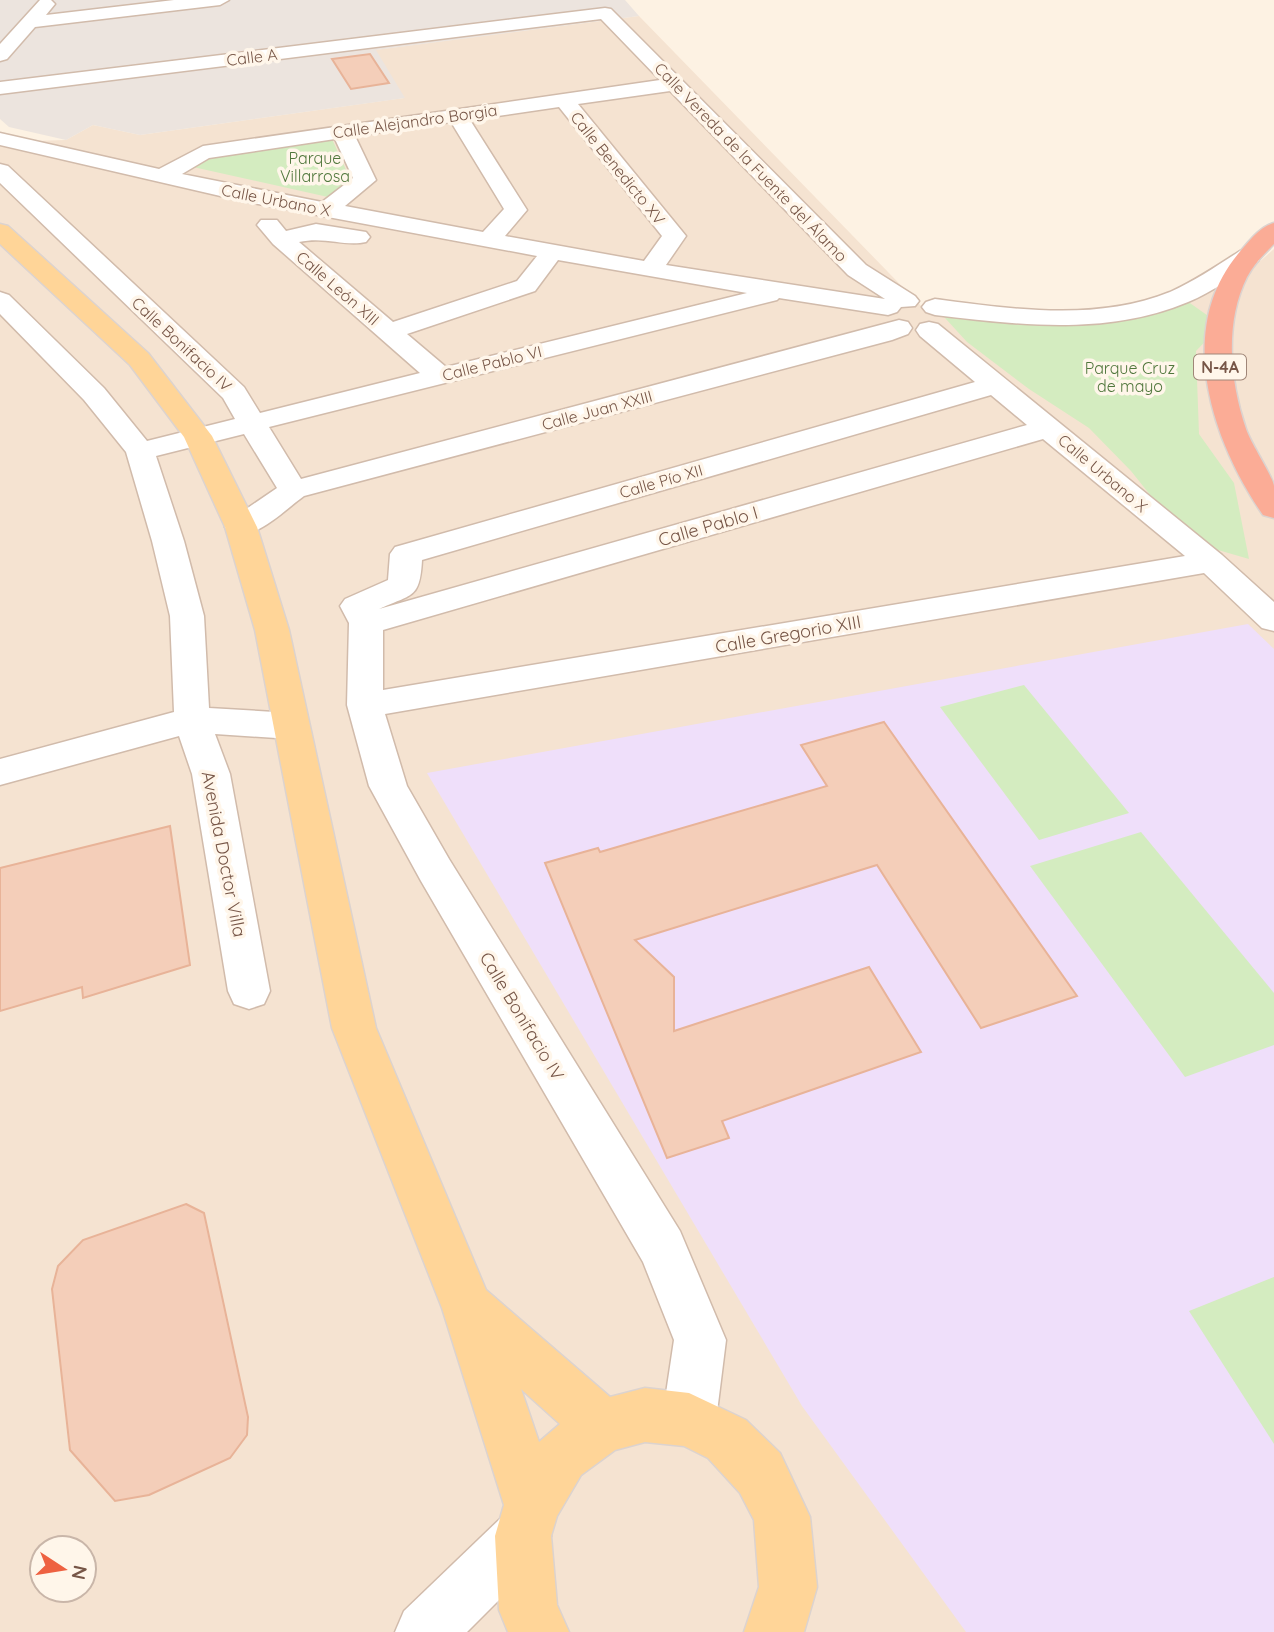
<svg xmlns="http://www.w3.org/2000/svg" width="1274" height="1632" font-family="Quicksand,sans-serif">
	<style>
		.residential { fill: #f5e3d1; fill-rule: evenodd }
		.industrial { fill: #ece4de }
		.education { fill: #efdffa }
		.green { fill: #d4ecc0 }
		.building { fill: #f4ceb9; stroke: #e8b398; stroke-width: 2 }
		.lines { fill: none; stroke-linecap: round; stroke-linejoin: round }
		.minor-casing { stroke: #d1bbab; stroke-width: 3 }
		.major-casing { stroke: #dcd3cf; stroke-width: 3 }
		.highway-casing { stroke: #dcd3cf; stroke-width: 3 }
		.minor { fill: #fff; fill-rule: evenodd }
		.major { fill: #ffd598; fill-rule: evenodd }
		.highway { fill: #fbac96; fill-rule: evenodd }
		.labels { text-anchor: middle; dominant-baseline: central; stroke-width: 7; stroke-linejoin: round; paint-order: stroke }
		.far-street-label { font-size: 16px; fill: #775647; stroke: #fff6ea }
		.far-park-label { font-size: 16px; fill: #50773c; stroke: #fff6ea }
		.shield { fill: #fff6ea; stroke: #a08678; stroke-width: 2 }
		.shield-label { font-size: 16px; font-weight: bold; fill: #775647 }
		.street-label { font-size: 18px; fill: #775647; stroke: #fff6ea }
	</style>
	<rect width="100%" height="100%" fill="#fdf2e3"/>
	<!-- residential -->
	<path class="residential" d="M639 16 923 308 1158 313 1249 271 1274 249V1632H0V142L66 140 93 125 140 135 404 98 375 50ZM42 1548H84V1590H42Z"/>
	<!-- industrial -->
	<polygon class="industrial" points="0,0 625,0 639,16 376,50 405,98 140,135 93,125 66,140 9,127 0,119"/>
	<!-- education -->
	<polygon class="education" points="1248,624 1274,649 1274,1632 966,1632 802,1406 427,773"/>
	<!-- green -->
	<g class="green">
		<polygon points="332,139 352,183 328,197 193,167 208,158"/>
		<polygon points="1180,296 1221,325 1196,351 1199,434 1234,483 1249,559 1187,541 1131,471 1089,428 1029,389 967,342 935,307 1109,315"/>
		<polygon points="1024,685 1129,813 1039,840 940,707"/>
		<polygon points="1141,832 1274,993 1274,1045 1185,1077 1030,866"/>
		<polygon points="1274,1277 1274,1444 1189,1311"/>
	</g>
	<!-- building -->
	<g class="building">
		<polygon points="370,54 389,83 351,89 332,59"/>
		<polygon points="884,722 1077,996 981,1028 877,865 635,940 674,977 674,1031 869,967 921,1052 722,1121 729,1138 667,1158 545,863 598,848 600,852 827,786 801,745"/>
		<polygon points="170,826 190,965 83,998 82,987 0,1011 0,868"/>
		<polygon points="186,1204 204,1213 248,1417 247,1435 230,1458 149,1495 115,1501 70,1450 52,1289 58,1266 83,1240"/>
	</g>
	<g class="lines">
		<!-- minor casing -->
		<g class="minor-casing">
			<g id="minor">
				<polygon points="40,0 51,0 55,4 46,15 174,0 229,0 220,5 35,27 7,59 0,61 0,44"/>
				<path d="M605 8 611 9 866 265 915 296 919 301 915 306 901 307 897 312 888 315 779 298 777 300 269 427 301 479 899 320 908 322 912 328 908 334 892 340 304 496C283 511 257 540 230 534L225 527 230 520 277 488 244 434 156 456 184 541 204 616 209 708 291 713 304 717 309 726 304 735 291 739 215 734 230 774 270 991 264 1004 249 1009 234 1004 228 991 192 774 179 736 0 785V759L174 712 170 616 152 541 126 452 84 400 0 314V292L9 295 104 388 147 441 235 419 223 398 0 183V164L8 166 244 387 260 413 420 373 273 244 257 225 261 220H277L286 231 316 224 366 232 370 237 366 242C345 247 325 236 299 242L393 322 517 281 537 256 242 201 0 145V133L159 169 203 146 660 80 601 19 0 94V82ZM670 91 848 275 885 299 666 265 686 236 578 104ZM559 107 662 236 644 261 505 236 527 210 470 120ZM451 122 504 209 483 232 345 206 376 180 355 136ZM335 139 353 178 322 202 182 174 209 158ZM558 260 747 293 446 367 407 334 535 291Z"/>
				<path d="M1249 249 1258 251 1261 256 1258 261C1235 275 1213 292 1188 302 1107 336 1020 325 935 315L926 312 922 307 926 302 935 299C1012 309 1096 322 1170 292 1195 281 1218 265 1240 251Z"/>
				<path d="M929 322 938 324 1222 555 1274 602V631L1262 628 1204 573 385 714 407 786 449 859 680 1231 726 1340 716 1420 708 1439 689 1447 670 1439 662 1420 674 1340 643 1262 421 881 369 786 347 705 349 623 340 606 345 599 388 580 390 554 395 547 975 382 920 336 916 330 920 324ZM991 395 1027 425 379 609C412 594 420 599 422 560ZM1043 439 1185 556 383 690V630Z"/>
				<polygon points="523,1508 543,1516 551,1536 543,1556 467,1632 395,1632 404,1611 503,1516"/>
			</g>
		</g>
		<!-- major casing -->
		<g class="major-casing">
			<path id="major" d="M0 224 8 226 148 353 212 436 257 527 289 630 376 1028 486 1290 610 1397 645 1388 689 1393 746 1420 780 1453 810 1517 817 1587 804 1632H744L759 1587 754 1520 740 1493 708 1458 684 1446 645 1442 615 1450 581 1475 557 1516 551 1536 557 1605 569 1632H508L499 1610 495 1536 504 1505 442 1308 332 1028 255 630 225 527 184 437 130 365 0 244ZM521 1389 560 1424 539 1442Z"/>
		</g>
		<!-- highway casing -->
		<g class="highway-casing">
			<path id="highway" d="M1274 223V244C1264 254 1254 264 1247 277 1224 323 1230 382 1246 429 1251 444 1272 475 1274 486 1274 496 1274 508 1274 518L1263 515C1213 443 1174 331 1238 254 1248 243 1259 227 1274 223Z"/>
		</g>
		<!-- minor -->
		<use href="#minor" class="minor"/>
		<!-- major -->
		<use href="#major" class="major"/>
		<!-- highway -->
		<use href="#highway" class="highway"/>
	</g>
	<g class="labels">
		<!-- far-street labels -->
		<g class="far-street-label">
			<text transform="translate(252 57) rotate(-7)">Calle A</text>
			<text transform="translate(415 121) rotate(-8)">Calle Alejandro Borgia</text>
			<text transform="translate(751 162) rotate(46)">Calle Vereda de la Fuente del Álamo</text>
			<text transform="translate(618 168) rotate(51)">Calle Benedicto XV</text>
			<text transform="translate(276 200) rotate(11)">Calle Urbano X</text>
			<text transform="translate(338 288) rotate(41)">Calle León XIII</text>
			<text transform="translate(182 344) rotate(43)">Calle Bonifacio IV</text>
			<text transform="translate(492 363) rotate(-14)">Calle Pablo VI</text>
			<text transform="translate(597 410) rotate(-15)">Calle Juan XXIII</text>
			<text transform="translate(1103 473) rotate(40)">Calle Urbano X</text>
			<text transform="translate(661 481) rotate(-16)">Calle Pío XII</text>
		</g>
		<!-- far-park labels -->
		<g class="far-park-label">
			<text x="315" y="158">Parque<tspan x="315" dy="18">Villarrosa</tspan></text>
			<text x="1130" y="368">Parque Cruz<tspan x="1130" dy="18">de mayo</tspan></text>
		</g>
		<!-- shield labels -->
		<rect class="shield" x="1194" y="354.5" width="52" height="25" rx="5"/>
		<g class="shield-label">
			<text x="1220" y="367">N-4A</text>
		</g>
		<!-- street labels -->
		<g class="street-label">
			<text transform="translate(708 526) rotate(-16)">Calle Pablo I</text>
			<text transform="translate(788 634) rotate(-10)">Calle Gregorio XIII</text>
			<text transform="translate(224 854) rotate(79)">Avenida Doctor Villa</text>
			<text transform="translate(522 1016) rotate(59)">Calle Bonifacio IV</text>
		</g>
	</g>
	<!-- north arrow -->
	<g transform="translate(63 1569) rotate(102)"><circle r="33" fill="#fff6ea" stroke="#c9b6a9" stroke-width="2"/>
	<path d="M0-5L12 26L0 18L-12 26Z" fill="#ee6141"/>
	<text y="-10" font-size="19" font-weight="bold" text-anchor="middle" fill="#775647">N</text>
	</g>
</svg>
